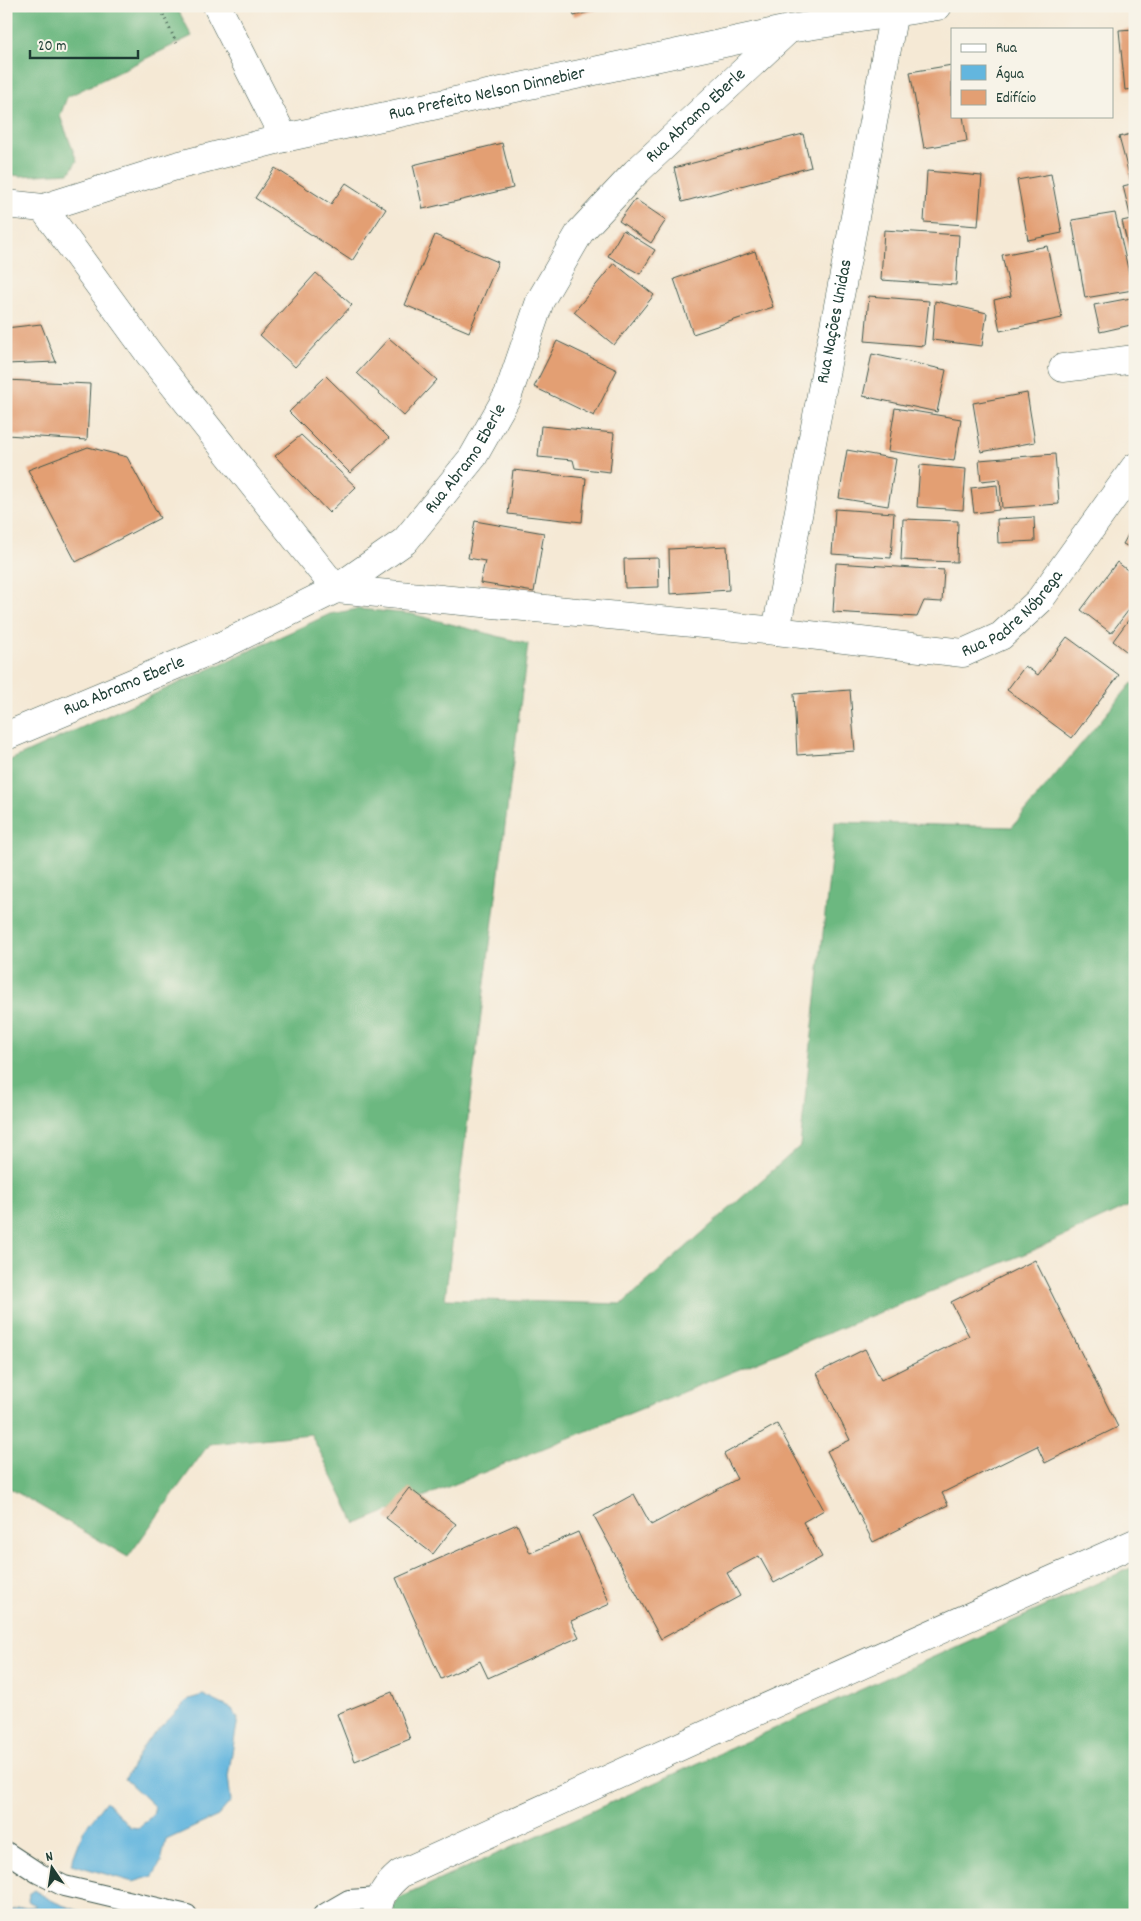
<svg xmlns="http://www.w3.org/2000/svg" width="1141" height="1921" font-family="Dekko,sans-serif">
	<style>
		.forest { fill: #6cb880; stroke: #467a5a }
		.water { fill: #63b6de; stroke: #417a89 }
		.building { fill: #e39f73 }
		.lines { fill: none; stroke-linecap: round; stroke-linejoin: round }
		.service-casing { stroke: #3f574c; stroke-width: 22 }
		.minor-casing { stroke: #3f574c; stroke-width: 29 }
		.tertiary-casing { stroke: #3f574c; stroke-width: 29 }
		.path { stroke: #3f574c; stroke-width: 3; stroke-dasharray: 1 4; stroke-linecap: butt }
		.service { stroke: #fff; stroke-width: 20 }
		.minor { stroke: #fff; stroke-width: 28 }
		.tertiary { stroke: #fff; stroke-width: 28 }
		.labels { text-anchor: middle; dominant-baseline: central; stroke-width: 5; stroke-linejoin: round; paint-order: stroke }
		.street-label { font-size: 18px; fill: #1f3d34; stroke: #f7f3e8 }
	</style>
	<rect width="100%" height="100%" fill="#f7f3e8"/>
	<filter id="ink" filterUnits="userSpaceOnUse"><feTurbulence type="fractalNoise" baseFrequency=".02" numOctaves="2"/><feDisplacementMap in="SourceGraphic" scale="10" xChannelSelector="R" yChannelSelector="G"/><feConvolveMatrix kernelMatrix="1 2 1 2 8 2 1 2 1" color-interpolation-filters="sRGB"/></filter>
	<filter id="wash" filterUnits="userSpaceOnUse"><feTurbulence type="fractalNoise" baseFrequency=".0096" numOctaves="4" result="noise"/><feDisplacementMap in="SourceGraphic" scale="20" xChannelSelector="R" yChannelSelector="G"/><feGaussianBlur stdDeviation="1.12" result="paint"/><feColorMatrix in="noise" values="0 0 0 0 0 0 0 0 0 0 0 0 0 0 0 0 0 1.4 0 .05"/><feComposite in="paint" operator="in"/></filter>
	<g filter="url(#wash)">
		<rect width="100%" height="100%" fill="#f5e9d5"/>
		<!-- forest -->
		<g class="forest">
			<polygon points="6,6 176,6 192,36 67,97 60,116 77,161 69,173 20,176 6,174"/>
			<polygon points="358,609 412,614 528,644 445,1299 622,1304 800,1146 835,822 1012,827 1132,683 1135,685 1135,1203 1034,1250 356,1524 311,1434 209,1444 128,1557 6,1486 6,762 330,614"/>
			<polygon points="1135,1566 1135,1915 396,1915 393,1908 397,1899"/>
		</g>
		<!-- water -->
		<g class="water">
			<polygon points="203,1695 232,1709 238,1719 228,1776 231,1801 218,1816 166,1840 161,1862 153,1876 133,1882 71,1864 84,1830 106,1801 130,1827 138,1828 153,1815 155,1807 125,1779 146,1742 189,1699"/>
			<path d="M35 1890C53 1904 73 1909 94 1915H6V1913L18 1908 37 1906 28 1901 29 1894Z"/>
		</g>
		<g id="blocks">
			<!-- building -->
			<g class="building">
				<polygon points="571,6 607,6 607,7 574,16"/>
				<polygon points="1135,29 1135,89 1125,90 1119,30"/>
				<polygon points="952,65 952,116 963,116 967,141 924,148 910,72"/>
				<polygon points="1135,133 1135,181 1131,182 1119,137"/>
				<polygon points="803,134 811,167 682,202 674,168"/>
				<polygon points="502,143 513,188 423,209 413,165"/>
				<polygon points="275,168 331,204 346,183 386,209 352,261 255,198"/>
				<polygon points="927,171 982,176 978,226 924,222"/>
				<polygon points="1051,174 1062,233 1028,240 1017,180"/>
				<polygon points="1135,183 1135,271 1134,272 1122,221 1131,219 1123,186"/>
				<polygon points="635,199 666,220 651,243 619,221"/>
				<polygon points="1115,213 1133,290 1085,298 1072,220"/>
				<polygon points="623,230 655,250 640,274 608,256"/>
				<polygon points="884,230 959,235 956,285 881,280"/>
				<polygon points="435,235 498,262 469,332 405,305"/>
				<polygon points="1047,246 1062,318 1000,331 994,300 1011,296 1002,255"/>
				<polygon points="755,251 773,307 693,334 674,279"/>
				<polygon points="614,263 654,295 614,345 574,312"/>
				<polygon points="316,273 352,305 295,367 260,335"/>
				<polygon points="869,296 929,301 924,346 865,341"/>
				<polygon points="1131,298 1135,324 1100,332 1094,305"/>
				<polygon points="935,301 987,313 982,346 932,340"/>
				<polygon points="41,324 56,362 6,364 6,328"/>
				<polygon points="389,338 437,380 404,416 357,373"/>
				<polygon points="557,341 617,370 594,416 534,387"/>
				<polygon points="872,354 946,370 937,412 863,396"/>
				<polygon points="326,376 389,438 350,473 289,412"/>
				<polygon points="6,380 90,384 87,440 6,435"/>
				<polygon points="1027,393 1035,442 981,452 973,403"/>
				<polygon points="895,408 961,419 954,461 888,451"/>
				<polygon points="541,426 614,433 610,472 575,468 573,460 538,457"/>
				<polygon points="301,435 356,487 329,513 275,456"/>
				<polygon points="88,447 127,457 160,518 76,562 28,470"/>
				<polygon points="847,450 896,459 888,506 839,498"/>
				<polygon points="1055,454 1059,504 1002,508 1000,479 981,481 979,460"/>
				<polygon points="920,465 966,469 963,510 917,507"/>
				<polygon points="513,470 586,478 582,522 508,514"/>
				<polygon points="997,485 999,510 974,513 971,488"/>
				<polygon points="835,509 894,513 891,558 832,554"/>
				<polygon points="1034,517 1035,541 998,543 997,519"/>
				<polygon points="903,519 958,521 957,562 901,560"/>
				<polygon points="475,521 544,533 534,592 480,583 485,561 468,558"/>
				<polygon points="1135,522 1135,550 1123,544"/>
				<polygon points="727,546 729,590 670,594 669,549"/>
				<polygon points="658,558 659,587 625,588 624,559"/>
				<polygon points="1117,562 1135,576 1135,602 1111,633 1081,610"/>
				<polygon points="836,563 944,570 942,602 924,601 917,617 833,612"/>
				<polygon points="1135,611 1135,650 1131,655 1113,641"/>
				<polygon points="1067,637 1119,675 1072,738 1007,690 1025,666 1038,675"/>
				<polygon points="850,690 855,751 797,755 794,694"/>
				<polygon points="1035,1260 1118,1427 1045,1463 1037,1446 942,1493 948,1505 873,1542 827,1451 850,1440 817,1373 865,1349 881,1380 969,1336 951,1302"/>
				<polygon points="777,1424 824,1510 803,1522 822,1557 774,1583 759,1556 727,1573 740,1596 661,1639 594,1516 634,1494 651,1525 737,1479 724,1454"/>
				<polygon points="409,1488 456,1524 433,1554 386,1518"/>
				<polygon points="517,1524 530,1553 578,1532 610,1604 571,1621 579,1637 488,1678 480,1661 441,1679 396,1578"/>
				<polygon points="392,1692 410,1739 355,1761 337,1714"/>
			</g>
		</g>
	</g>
	<g filter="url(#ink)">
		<use href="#blocks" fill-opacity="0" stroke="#3f574c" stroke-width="1"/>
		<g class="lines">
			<!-- service casing -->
			<g class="service-casing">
				<g id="service">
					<polyline points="6,1852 38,1873 64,1886 187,1915"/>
					<polyline points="323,1915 349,1900 379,1898"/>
				</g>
			</g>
			<!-- minor casing -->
			<g class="minor-casing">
				<g id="minor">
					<polyline points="217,6 284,138"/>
					<path id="s1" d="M43 208 150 355 336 589 776 631 963 653 1001 636 1039 601 1135 467"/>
					<polyline points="1063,368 1135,359"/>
					<path id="s2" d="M776 631 894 12"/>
					<path id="s3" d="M6 736 221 646 336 589 405 541 473 457 508 395 540 301 580 232 636 172 789 29"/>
					<path d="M377 1915C380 1894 384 1888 400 1874L738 1720 1135 1543"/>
				</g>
			</g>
			<!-- tertiary casing -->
			<g class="tertiary-casing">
				<g id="tertiary">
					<path id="s4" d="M6 204 43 208 176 166 284 138 789 29 938 6"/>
				</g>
			</g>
			<!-- path -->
			<polyline class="path" points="159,6 177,44"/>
			<!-- service -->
			<use href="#service" class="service"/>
			<!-- minor -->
			<use href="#minor" class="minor"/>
			<!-- tertiary -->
			<use href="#tertiary" class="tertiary"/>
		</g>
	</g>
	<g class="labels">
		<!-- street labels -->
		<g class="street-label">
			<text stroke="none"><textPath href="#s4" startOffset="496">Rua Prefeito Nelson Dinnebier</textPath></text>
			<text stroke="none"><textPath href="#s3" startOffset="968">Rua Abramo Eberle</textPath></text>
			<text stroke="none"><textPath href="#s2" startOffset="315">Rua Nações Unidas</textPath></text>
			<text stroke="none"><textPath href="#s3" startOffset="548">Rua Abramo Eberle</textPath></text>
			<text stroke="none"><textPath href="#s1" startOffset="1175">Rua Padre Nóbrega</textPath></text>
			<text stroke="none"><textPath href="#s3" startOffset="128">Rua Abramo Eberle</textPath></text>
		</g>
	</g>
	<!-- margin -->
	<rect width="1141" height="1921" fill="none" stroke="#f7f3e8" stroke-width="25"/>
	<!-- legend -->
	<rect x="951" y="28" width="162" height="90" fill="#f7f3e8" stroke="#a1aaa0"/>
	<rect x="961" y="44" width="25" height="8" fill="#ffffff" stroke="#a1aaa0"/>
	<text x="996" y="52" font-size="15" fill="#1f3d34">Rua</text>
	<rect x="961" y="65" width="25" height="15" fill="#63b6de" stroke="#a1aaa0"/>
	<text x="996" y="78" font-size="15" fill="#1f3d34">Água</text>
	<rect x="961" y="90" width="25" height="15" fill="#e39f73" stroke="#a1aaa0"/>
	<text x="996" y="102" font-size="15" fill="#1f3d34">Edifício</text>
	<!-- north arrow -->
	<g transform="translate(52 1868) rotate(347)" stroke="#f7f3e8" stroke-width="4" paint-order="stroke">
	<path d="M0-4L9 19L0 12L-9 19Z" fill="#1f3d34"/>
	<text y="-8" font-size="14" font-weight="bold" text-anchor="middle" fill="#1f3d34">N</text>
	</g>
	<!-- scale -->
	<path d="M30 50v8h108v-8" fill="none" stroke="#1f3d34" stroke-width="2.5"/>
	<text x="38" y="50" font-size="15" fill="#1f3d34" stroke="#f7f3e8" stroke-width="4" paint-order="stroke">20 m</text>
</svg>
